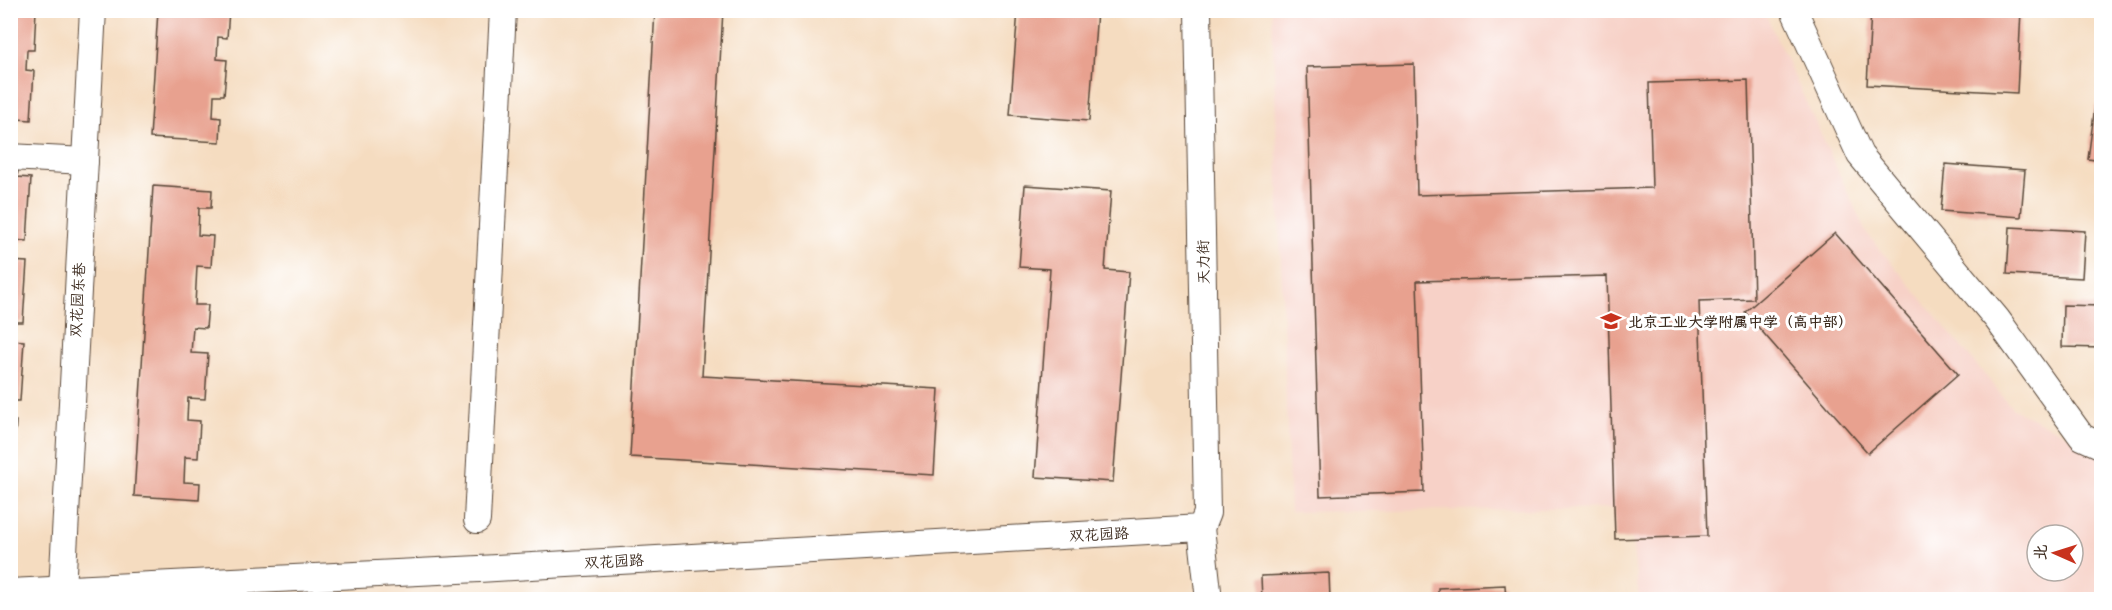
<svg xmlns="http://www.w3.org/2000/svg" width="2112" height="610" font-family="Delius,'LXGW WenKai TC',sans-serif">
	<style>
		.built { fill: #f7d1c7; fill-rule: evenodd }
		.building { fill: #e8a18f }
		.lines { fill: none; stroke-linecap: round; stroke-linejoin: round }
		.street-casing { stroke: #574536; stroke-width: 28 }
		.street { stroke: #fff; stroke-width: 26 }
		.labels { text-anchor: middle; dominant-baseline: central; stroke-width: 6; stroke-linejoin: round; paint-order: stroke }
		.street-label { font-size: 15px; fill: #3b2a1e; stroke: #fff }
		.poi-label { font-size: 15px; font-weight: bold; fill: #3b2a1e; stroke: #fff; text-anchor: start }
	</style>
	<rect width="100%" height="100%" fill="#fff"/>
	<filter id="ink" filterUnits="userSpaceOnUse"><feTurbulence type="fractalNoise" baseFrequency=".0167" numOctaves="2"/><feDisplacementMap in="SourceGraphic" scale="12" xChannelSelector="R" yChannelSelector="G"/><feConvolveMatrix kernelMatrix="1 2 1 2 8 2 1 2 1" color-interpolation-filters="sRGB"/></filter>
	<filter id="wash" filterUnits="userSpaceOnUse"><feTurbulence type="fractalNoise" baseFrequency=".008" numOctaves="4" result="noise"/><feDisplacementMap in="SourceGraphic" scale="24" xChannelSelector="R" yChannelSelector="G"/><feGaussianBlur stdDeviation="1.35" result="paint"/><feColorMatrix in="noise" values="0 0 0 0 0 0 0 0 0 0 0 0 0 0 0 0 0 1.4 0 .05"/><feComposite in="paint" operator="in"/></filter>
	<g filter="url(#wash)">
		<rect width="100%" height="100%" fill="#f5dcc0"/>
		<!-- built -->
		<path class="built" d="M1272 11H1764L1866 232 2013 409 2101 451V599H1639L1628 508 1290 512ZM2037 535H2073V571H2037Z"/>
		<g id="blocks">
			<!-- building -->
			<g class="building">
				<polygon points="10,10 36,10 34,50 27,50 26,70 34,71 31,120 17,119 16,131 10,131"/>
				<polygon points="158,10 229,10 227,38 218,37 217,59 227,60 224,95 214,95 213,117 221,118 220,142 150,138"/>
				<polygon points="655,10 723,10 702,376 939,389 934,475 630,457"/>
				<polygon points="1018,10 1097,10 1089,121 1010,115"/>
				<polygon points="1871,10 2021,10 2017,93 1867,85"/>
				<polygon points="1414,64 1417,195 1652,188 1649,83 1748,80 1754,299 1699,301 1707,536 1615,539 1607,276 1417,281 1424,492 1320,496 1307,67"/>
				<polygon points="2095,106 2102,107 2102,161 2088,159"/>
				<polygon points="1945,164 2025,170 2021,217 1941,211"/>
				<polygon points="10,171 18,171 17,177 31,178 27,241 10,240"/>
				<polygon points="1025,185 1111,191 1105,270 1129,272 1113,482 1035,477 1050,269 1019,267"/>
				<polygon points="153,186 212,190 211,208 199,208 198,235 213,236 211,267 197,266 195,305 208,305 206,328 193,327 191,353 208,354 205,399 188,398 187,420 200,421 198,458 185,457 184,482 200,483 199,500 134,496"/>
				<polygon points="2010,227 2085,231 2082,278 2007,274"/>
				<polygon points="1835,233 1958,374 1868,453 1745,312"/>
				<polygon points="10,261 27,262 23,322 10,322"/>
				<polygon points="2063,305 2102,306 2102,348 2062,347"/>
				<polygon points="10,340 24,341 20,401 10,401"/>
				<polygon points="2100,378 2102,378 2102,440 2097,440"/>
				<polygon points="10,421 16,421 12,483 10,483"/>
				<polygon points="1329,573 1330,600 1262,600 1261,576"/>
				<polygon points="1505,585 1506,600 1438,600 1438,588"/>
			</g>
		</g>
	</g>
	<g filter="url(#ink)">
		<use href="#blocks" fill-opacity="0" stroke="#574536" stroke-width="1.5"/>
		<g class="lines">
			<!-- street casing -->
			<g class="street-casing">
				<g id="street">
					<polyline points="1794,10 1860,155 1997,319 2082,437 2102,446"/>
					<polyline points="10,157 85,161"/>
					<polyline points="477,520 503,10"/>
					<polyline points="1201,528 1209,600"/>
					<polyline points="62,590 93,10"/>
					<polyline points="10,592 479,569 1201,528 1207,513 1198,10"/>
				</g>
			</g>
			<!-- street -->
			<use href="#street" class="street"/>
		</g>
	</g>
	<!-- icons -->
	<defs>
		<g id="school-bare" transform="scale(1.62)"><path d="M0-5L7-2L0 1L-7-2ZM-4 1L0 2.5L4 1V4Q0 6-4 4Z" fill="#c8321e" stroke="#fff" stroke-width="2.5" paint-order="stroke"/></g>
	</defs>
	<g fill-rule="evenodd">
		<use href="#school-bare" x="1611" y="321"/>
	</g>
	<g class="labels">
		<!-- street labels -->
		<g class="street-label">
			<text transform="translate(1203 262) rotate(-91)">天力街</text>
			<text transform="translate(77 300) rotate(-87)">双花园东巷</text>
			<text transform="translate(1099 534) rotate(-3)">双花园路</text>
			<text transform="translate(614 561) rotate(-3)">双花园路</text>
		</g>
		<!-- poi labels -->
		<g class="poi-label">
			<text x="1628" y="321">北京工业大学附属中学（高中部）</text>
		</g>
	</g>
	<!-- margin -->
	<rect width="2112" height="610" fill="none" stroke="#fff" stroke-width="36"/>
	<!-- north arrow -->
	<g transform="translate(2055 553) rotate(273)"><circle r="28" fill="#ffffff" stroke="#b1aaa5" stroke-width="1.5"/>
	<path d="M0-4.5L10 22L0 15L-10 22Z" fill="#c8321e"/>
	<text y="-9" font-size="16" font-weight="bold" text-anchor="middle" fill="#3b2a1e">北</text>
	</g>
</svg>
